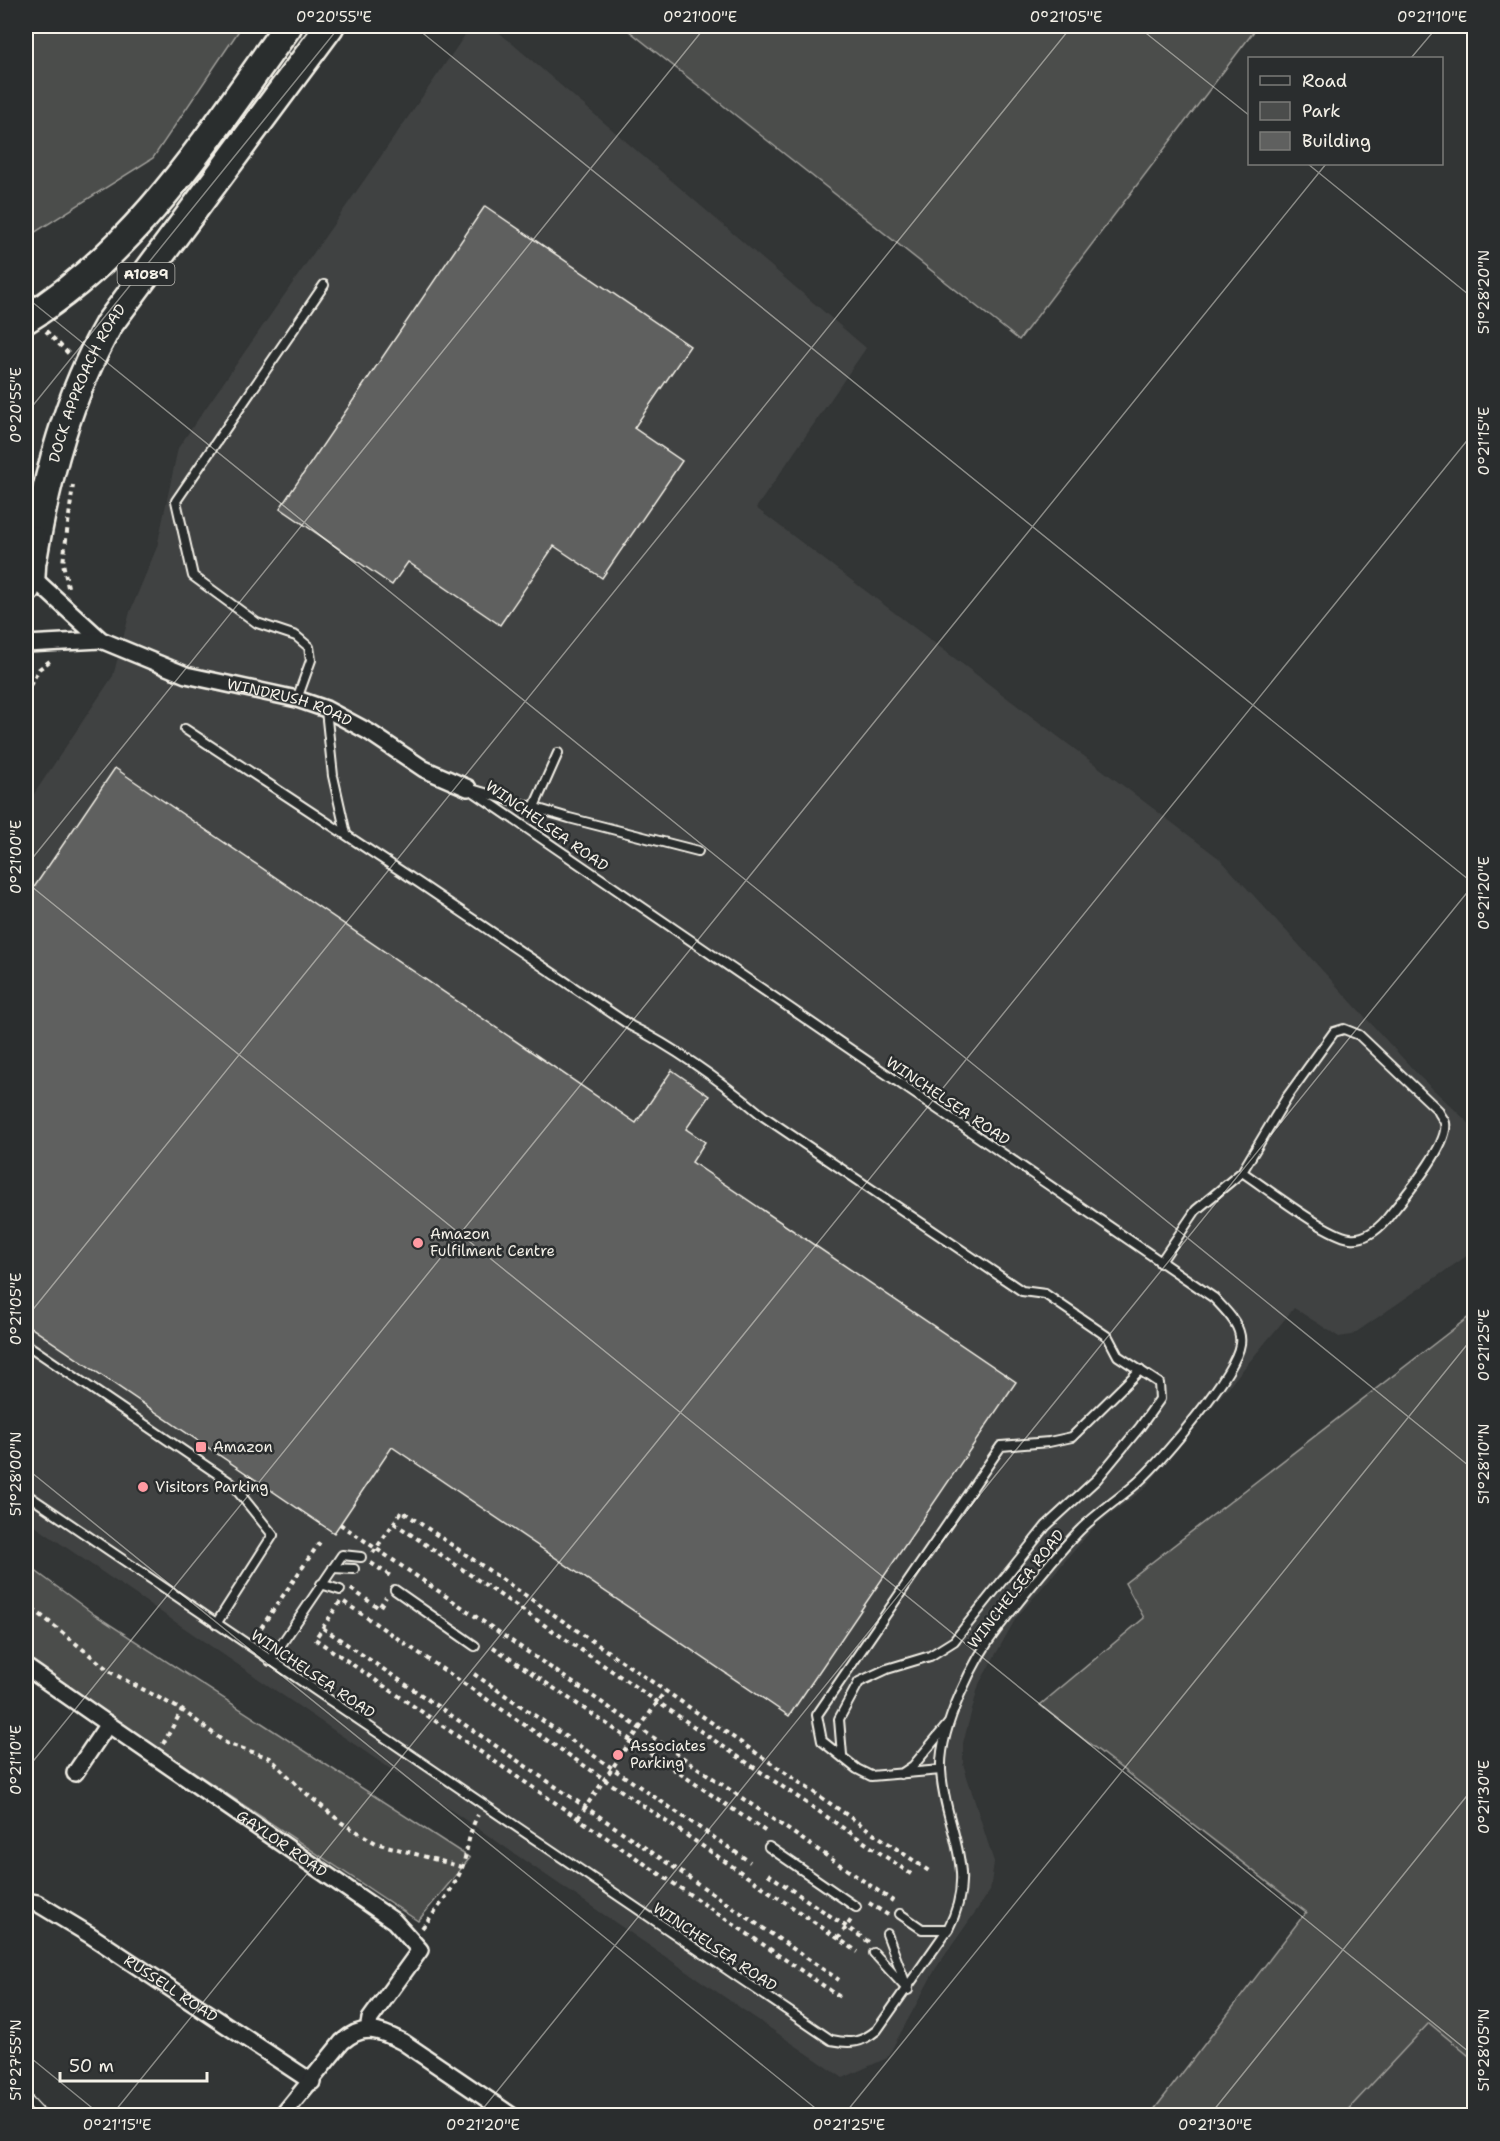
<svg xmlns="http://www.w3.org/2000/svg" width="1500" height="2141" font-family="'Shantell Sans',sans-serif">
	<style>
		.built { fill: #404242 }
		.green { fill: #4b4d4c; stroke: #a09f9a; stroke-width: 1.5 }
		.building { fill: #5f605f; stroke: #f4f1e8; stroke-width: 1.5 }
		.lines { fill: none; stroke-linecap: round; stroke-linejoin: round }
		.lane-casing { stroke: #f4f1e8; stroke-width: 12 }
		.street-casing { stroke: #f4f1e8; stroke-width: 20 }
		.highway-casing { stroke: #f4f1e8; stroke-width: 32 }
		.path { stroke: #f4f1e8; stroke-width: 4; stroke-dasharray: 4.5 4.5; stroke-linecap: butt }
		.lane { stroke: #2a2d2e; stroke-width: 8 }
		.street { stroke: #2a2d2e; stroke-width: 15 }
		.highway { stroke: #2a2d2e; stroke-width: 27 }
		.ticks { fill: none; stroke: #f4f1e8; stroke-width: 1.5; stroke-opacity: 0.45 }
		.poi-dot { fill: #ff9aa2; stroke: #2a2d2e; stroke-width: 2 }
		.labels { text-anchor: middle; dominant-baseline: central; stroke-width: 5; stroke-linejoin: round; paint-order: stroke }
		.shield { fill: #2a2d2e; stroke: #b7b6b0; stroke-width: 1.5 }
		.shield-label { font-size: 14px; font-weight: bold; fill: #f4f1e8 }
		.street-label { font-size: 15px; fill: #f4f1e8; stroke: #2a2d2e }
		.poi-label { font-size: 15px; fill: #f4f1e8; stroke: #2a2d2e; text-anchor: start }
		.neatline { fill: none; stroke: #f4f1e8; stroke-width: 2 }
		.ticks-label { font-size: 15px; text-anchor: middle; fill: #f4f1e8 }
	</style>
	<rect width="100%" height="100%" fill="#323535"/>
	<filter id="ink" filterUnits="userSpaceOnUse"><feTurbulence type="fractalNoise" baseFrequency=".0167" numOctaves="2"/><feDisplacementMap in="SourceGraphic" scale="12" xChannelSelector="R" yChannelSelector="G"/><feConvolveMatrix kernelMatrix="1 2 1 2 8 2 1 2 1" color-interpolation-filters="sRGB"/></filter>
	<g filter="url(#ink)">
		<!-- built -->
		<g class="built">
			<polygon points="494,28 866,348 756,508 1220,859 1420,1077 1474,1128 1474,1251 1352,1335 1339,1337 1294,1308 1144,1489 1096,1525 1016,1618 979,1684 963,1743 963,1764 994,1862 990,1891 936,1968 887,2058 843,2078 26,1520 26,806 113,676 130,612 157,547 178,448 468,31"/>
			<polygon points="1429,2022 1474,2060 1474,2115 1343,2116"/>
		</g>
		<!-- green -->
		<g class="green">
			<polygon points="26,26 242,26 153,158 26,238"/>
			<polygon points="623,26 1258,26 1019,340"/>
			<polygon points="1474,1313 1474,2060 1429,2023 1343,2115 1150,2115 1306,1912 1040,1705 1144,1618 1125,1583"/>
			<polygon points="26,1564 95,1615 470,1858 418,1921 26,1660"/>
		</g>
		<!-- building -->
		<g class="building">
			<polygon points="485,206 690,346 634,428 682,461 602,578 554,546 500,625 408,562 392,585 280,508"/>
			<polygon points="115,768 636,1123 672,1070 709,1096 686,1129 705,1142 692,1162 1016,1382 789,1716 392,1447 334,1533 26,1324 26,899"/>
		</g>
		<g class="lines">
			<!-- lane casing -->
			<g class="lane-casing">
				<g id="lane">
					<polyline points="297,699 311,660 309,647 296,636 257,623 193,576 176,501 324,285"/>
					<polyline points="326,710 333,776 346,834"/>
					<path d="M185 729 419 883 631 1026C679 1050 722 1082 763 1116L1022 1291 1045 1294 1108 1337 1118 1356 1159 1383 1160 1399 1140 1427 1097 1479 1046 1526 954 1641 930 1656 887 1669 859 1682 839 1719 842 1755"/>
					<polyline points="475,790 569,818 698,851"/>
					<polyline points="534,807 558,753"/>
					<path d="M1160 1263 1196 1210 1242 1172 1287 1097 1334 1032 1344 1029 1359 1035 1438 1110C1439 1114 1444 1119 1445 1123 1450 1145 1400 1202 1386 1220 1377 1230 1364 1240 1350 1238 1326 1235 1265 1187 1242 1172"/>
					<polyline points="26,1344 231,1483 273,1535 216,1624"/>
					<path d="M26 1494 831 2040C851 2044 861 2043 877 2030L948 1929C980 1869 944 1829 941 1770 939 1728 974 1658 1000 1625 1025 1594 1051 1560 1079 1531 1097 1513 1119 1499 1138 1482 1162 1460 1236 1374 1240 1344 1243 1326 1225 1310 1214 1298L468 788"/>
					<polyline points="333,1568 354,1569"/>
					<polyline points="321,1584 340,1590"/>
					<polyline points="395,1590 475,1646"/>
					<polyline points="270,1661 342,1555 361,1557"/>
					<polyline points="941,1770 871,1776 857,1769 822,1741 817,1715 1001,1446 1049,1442 1072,1437 1140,1370"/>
					<polyline points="901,1774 913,1766 948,1724"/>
					<polyline points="769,1847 856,1907"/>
					<polyline points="900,1914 922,1929 948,1929"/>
					<polyline points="887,1934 908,1990"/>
					<polyline points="874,1953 905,1987"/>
					<polyline points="26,2098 43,2116"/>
				</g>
			</g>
			<!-- street casing -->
			<g class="street-casing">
				<g id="street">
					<path id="s1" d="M31 576 101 640 186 675 297 699 326 709 369 732 424 769 468 788"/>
					<polyline points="26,644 101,640"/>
					<polyline points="26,1667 108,1724"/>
					<path id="s2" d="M75 1773 108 1724 394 1921 420 1950 370 2019 368 2030"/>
					<path id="s3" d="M26 1901 37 1903 90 1935 312 2082"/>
					<path d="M282 2116 342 2042C363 2023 380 2030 403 2042L512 2116"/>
				</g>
			</g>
			<!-- highway casing -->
			<g class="highway-casing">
				<g id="highway">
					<path d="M26 319C139 250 212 131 288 26"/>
					<path id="s4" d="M33 557C47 476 68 396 109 324L330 26"/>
					<polyline points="26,589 31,576 33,540"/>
				</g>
			</g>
			<!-- path -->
			<g class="path">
				<polyline points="46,331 70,355"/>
				<polyline points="68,587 63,563 73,485"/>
				<polyline points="26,693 39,669 50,661"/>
				<polyline points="394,1523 911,1874"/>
				<polyline points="340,1524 893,1901"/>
				<polyline points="373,1553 402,1511 929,1871"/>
				<polyline points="371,1563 392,1577"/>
				<polyline points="351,1589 379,1608 386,1597"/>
				<polyline points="340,1602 315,1639 843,1999"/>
				<polyline points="344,1602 858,1952"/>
				<polyline points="26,1603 112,1673 182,1710 226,1743 270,1758 302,1790 342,1823 376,1843 462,1867"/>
				<polyline points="323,1628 839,1980"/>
				<polyline points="256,1635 322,1539"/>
				<polyline points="493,1647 768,1833"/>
				<polyline points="474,1674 750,1862"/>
				<polyline points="163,1744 182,1710"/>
				<polyline points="578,1818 665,1691"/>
				<polyline points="768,1874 869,1942"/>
				<polyline points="869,1903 888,1915"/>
				<path d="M422 1928C437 1909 455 1888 463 1865 468 1848 469 1831 478 1815"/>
				<polyline points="838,1939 853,1917"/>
			</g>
			<!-- lane -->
			<use href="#lane" class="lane"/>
			<!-- street -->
			<use href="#street" class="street"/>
			<!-- highway -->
			<use href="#highway" class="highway"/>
		</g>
	</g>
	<!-- ticks -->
	<path class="ticks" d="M414 26 1474 884M1137 26 1250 116M1411 58 1438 26M1308 164 1474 299M26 297 1474 1470M26 414 340 26M26 866 706 26M26 882 1474 2056M26 1318 1072 26M26 1468 825 2116M26 1770 1326 164M26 2054 102 2116M111 2116 1474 432M477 2116 1474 884M843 2116 1474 1336M1209 2116 1474 1787"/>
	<!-- markers -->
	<g class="poi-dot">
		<circle cx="418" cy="1243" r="6"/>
		<rect x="195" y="1441" width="12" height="12" rx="3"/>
		<circle cx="143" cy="1487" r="6"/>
		<circle cx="618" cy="1755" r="6"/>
	</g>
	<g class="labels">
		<!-- shield labels -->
		<rect class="shield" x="117.5" y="263" width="57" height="22" rx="4.5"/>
		<g class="shield-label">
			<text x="146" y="274">A1089</text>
		</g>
		<!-- street labels -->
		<g class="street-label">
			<text stroke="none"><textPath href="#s4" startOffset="183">DOCK APPROACH ROAD</textPath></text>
			<text stroke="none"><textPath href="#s1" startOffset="294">WINDRUSH ROAD</textPath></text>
			<text transform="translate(547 826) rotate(35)">WINCHELSEA ROAD</text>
			<text transform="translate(948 1101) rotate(34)">WINCHELSEA ROAD</text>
			<text transform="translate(1016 1589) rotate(-52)">WINCHELSEA ROAD</text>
			<text transform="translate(313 1674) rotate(34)">WINCHELSEA ROAD</text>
			<text stroke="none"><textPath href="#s2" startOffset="270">GAYLOR ROAD</textPath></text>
			<text transform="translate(715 1947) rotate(34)">WINCHELSEA ROAD</text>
			<text stroke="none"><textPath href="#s3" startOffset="170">RUSSELL ROAD</textPath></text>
		</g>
		<!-- poi labels -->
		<g class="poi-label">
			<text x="430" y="1234">Amazon<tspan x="430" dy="17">Fulfilment Centre</tspan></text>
			<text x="213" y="1447">Amazon</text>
			<text x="155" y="1487">Visitors Parking</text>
			<text x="630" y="1746">Associates<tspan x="630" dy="17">Parking</tspan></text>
		</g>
	</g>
	<!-- margin -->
	<rect width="1500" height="2141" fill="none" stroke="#2a2d2e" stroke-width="66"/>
	<!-- legend -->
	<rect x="1248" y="57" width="195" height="108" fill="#2a2d2e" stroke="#7b7b78" stroke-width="1.5"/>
	<rect x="1260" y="76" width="30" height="9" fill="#2a2d2e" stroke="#7b7b78" stroke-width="1.5"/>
	<text x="1302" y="87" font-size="18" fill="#f4f1e8">Road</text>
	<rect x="1260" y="102" width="30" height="18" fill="#4b4d4c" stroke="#7b7b78" stroke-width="1.5"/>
	<text x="1302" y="117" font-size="18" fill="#f4f1e8">Park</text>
	<rect x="1260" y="132" width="30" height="18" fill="#5f605f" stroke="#7b7b78" stroke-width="1.5"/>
	<text x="1302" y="147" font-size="18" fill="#f4f1e8">Building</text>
	<!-- scale -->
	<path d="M60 2072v9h147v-9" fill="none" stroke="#f4f1e8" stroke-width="3"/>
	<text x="69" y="2072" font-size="18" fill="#f4f1e8" stroke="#2a2d2e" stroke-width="4.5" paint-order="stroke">50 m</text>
	<rect x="33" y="33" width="1434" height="2075" class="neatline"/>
	<g class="ticks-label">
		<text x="334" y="22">0°20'55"E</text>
		<text x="700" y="22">0°21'00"E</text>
		<text x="1066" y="22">0°21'05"E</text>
		<text x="1432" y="22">0°21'10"E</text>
		<text transform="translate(1484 292) rotate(-90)" y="5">51°28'20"N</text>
		<text transform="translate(16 405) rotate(-90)" y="5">0°20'55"E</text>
		<text transform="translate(1484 441) rotate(-90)" y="5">0°21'15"E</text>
		<text transform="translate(16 857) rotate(-90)" y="5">0°21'00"E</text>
		<text transform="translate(1484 893) rotate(-90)" y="5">0°21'20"E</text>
		<text transform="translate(16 1309) rotate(-90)" y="5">0°21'05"E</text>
		<text transform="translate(1484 1345) rotate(-90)" y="5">0°21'25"E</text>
		<text transform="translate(1484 1464) rotate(-90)" y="5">51°28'10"N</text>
		<text transform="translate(16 1474) rotate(-90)" y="5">51°28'00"N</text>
		<text transform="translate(16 1760) rotate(-90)" y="5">0°21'10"E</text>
		<text transform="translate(1484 1797) rotate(-90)" y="5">0°21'30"E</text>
		<text transform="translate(1484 2050) rotate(-90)" y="5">51°28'05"N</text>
		<text transform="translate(16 2060) rotate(-90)" y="5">51°27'55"N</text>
		<text x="117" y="2130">0°21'15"E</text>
		<text x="483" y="2130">0°21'20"E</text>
		<text x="849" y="2130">0°21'25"E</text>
		<text x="1215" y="2130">0°21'30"E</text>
	</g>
</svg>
